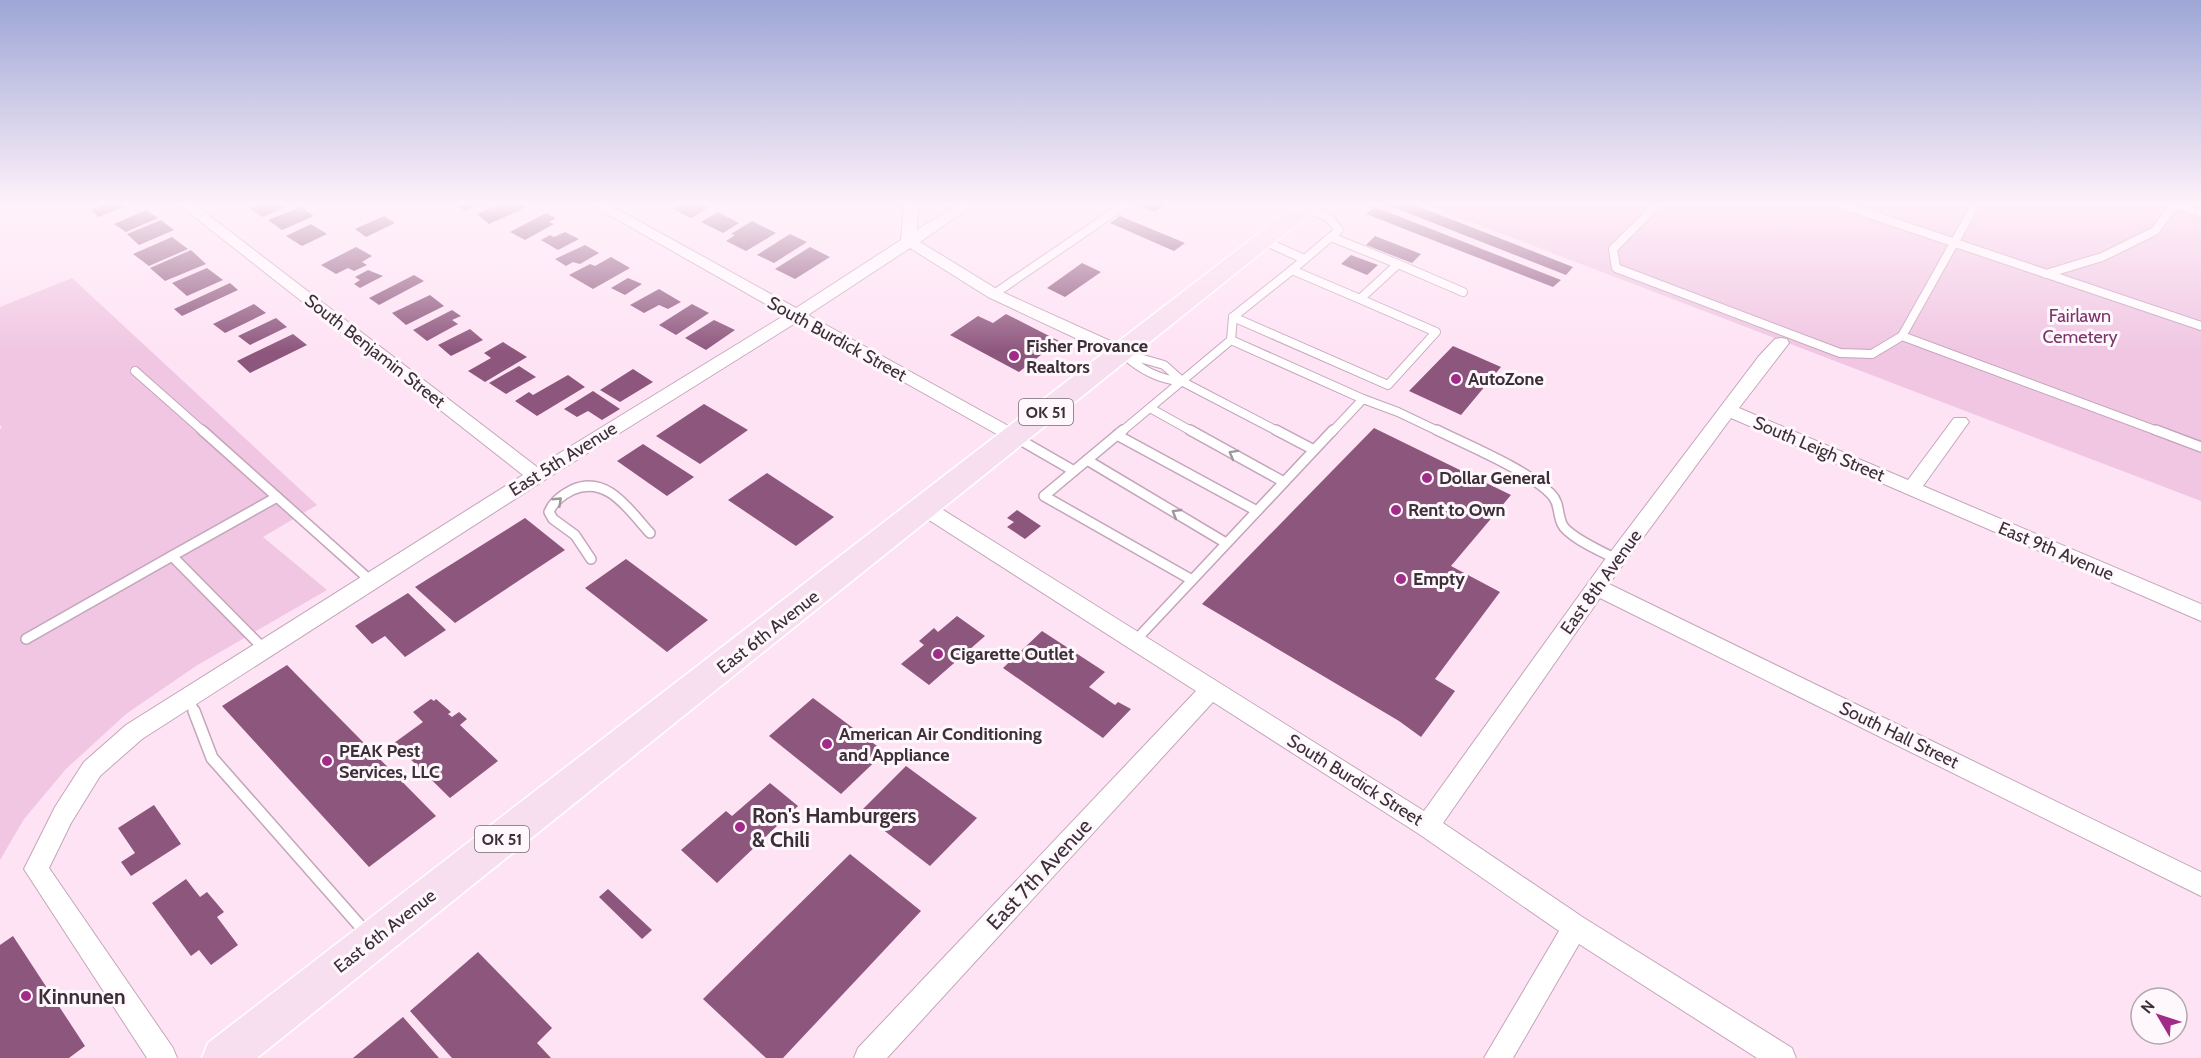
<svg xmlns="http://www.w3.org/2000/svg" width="2201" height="1058" font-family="Cabin,sans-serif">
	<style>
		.green { fill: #f0c6e2 }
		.building { fill: #8d567d }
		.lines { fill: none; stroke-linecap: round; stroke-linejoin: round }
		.lane-far2-casing { stroke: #c4a5ba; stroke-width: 10 }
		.lane-far1-casing { stroke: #c4a5ba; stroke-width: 12 }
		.lane-casing { stroke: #c4a5ba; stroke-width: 14 }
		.street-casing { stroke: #c4a5ba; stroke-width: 2 }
		.primary-casing { stroke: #fff; stroke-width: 3 }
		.lane-far2 { stroke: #fff; stroke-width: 8 }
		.lane-far1 { stroke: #fff; stroke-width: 9 }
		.lane { stroke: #fff; stroke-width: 11 }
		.street { fill: #fff; fill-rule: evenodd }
		.primary { fill: #f8dfef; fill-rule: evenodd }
		.oneway { stroke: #9e979c }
		.poi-dot { fill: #a02c87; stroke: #fef7fc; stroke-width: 2 }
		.labels { text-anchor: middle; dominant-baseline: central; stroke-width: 6; stroke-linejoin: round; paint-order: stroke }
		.shield { fill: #fef7fc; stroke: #766b73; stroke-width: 1.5 }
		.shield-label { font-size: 16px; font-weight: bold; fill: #3c2f38 }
		.park-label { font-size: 18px; fill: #7b3369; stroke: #fef7fc }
		.street-label { font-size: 18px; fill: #3c2f38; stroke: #fef7fc }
		.poi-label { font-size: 18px; font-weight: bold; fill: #3c2f38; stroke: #fef7fc; text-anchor: start }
		.near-poi-label { font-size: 21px; font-weight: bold; fill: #3c2f38; stroke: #fef7fc; text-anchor: start }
		.near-street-label { font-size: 21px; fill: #3c2f38; stroke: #fef7fc }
	</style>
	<rect width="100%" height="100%" fill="#fee3f5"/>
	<!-- green -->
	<g class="green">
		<polygon points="1424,204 2201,204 2201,501"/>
		<polygon points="72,278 317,505 263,537 327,590 196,666 126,714 66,769 24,819 0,860 0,429 2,428 0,425 0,307"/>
	</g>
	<!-- building -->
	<g class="building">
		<polygon points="106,204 132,204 98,217 91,210"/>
		<polygon points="255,204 292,204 263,217 250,209 257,206"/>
		<polygon points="454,204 487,204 482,207 478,205 465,211"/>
		<polygon points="501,204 522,204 527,207 489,224 477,214"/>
		<polygon points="681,204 701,204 708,208 691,218 673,209"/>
		<polygon points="1136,204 1166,204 1155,212"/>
		<polygon points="1385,204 1412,204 1573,267 1566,275"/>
		<polygon points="301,207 314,216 282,230 268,220"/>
		<polygon points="1375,207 1561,280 1553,287 1366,214"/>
		<polygon points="146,210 158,218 126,232 114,224"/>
		<polygon points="718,212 739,223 723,233 701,222"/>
		<polygon points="546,213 556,218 549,222 554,224 525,240 510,232"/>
		<polygon points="384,216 395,223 366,237 355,229"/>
		<polygon points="1120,216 1185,243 1174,251 1110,223"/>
		<polygon points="161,220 174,230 139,245 127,234"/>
		<polygon points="752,221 776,233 746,251 726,241 735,235 731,234"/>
		<polygon points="311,224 327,234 302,246 286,236"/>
		<polygon points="565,232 579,239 558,250 541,240 550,235 554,237"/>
		<polygon points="790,234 807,242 774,263 757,255"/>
		<polygon points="1375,236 1421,254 1412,263 1366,245"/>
		<polygon points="172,237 188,249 149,266 133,254"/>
		<polygon points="585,245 599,253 580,264 573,262 566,266 555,259"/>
		<polygon points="356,247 372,256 362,262 367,265 354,271 348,268 336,274 321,265"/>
		<polygon points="810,247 830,257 795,279 775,269"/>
		<polygon points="191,250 206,264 165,281 150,268"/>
		<polygon points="1351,255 1378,265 1367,275 1341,264"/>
		<polygon points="611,257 630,268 593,289 569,275 590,264 595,266"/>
		<polygon points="1082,263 1101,272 1065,297 1047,288"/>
		<polygon points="207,268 223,280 187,296 172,283"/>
		<polygon points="368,270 383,276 360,288 354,284 360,280 355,277"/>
		<polygon points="414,275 424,281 379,305 369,298"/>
		<polygon points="628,278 642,284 625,295 611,288"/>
		<polygon points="230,283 238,290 182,316 174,309"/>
		<polygon points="659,289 681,302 668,309 659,305 644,313 630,305"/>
		<polygon points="430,295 444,306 406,325 392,313"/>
		<polygon points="254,304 266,313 225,333 213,324"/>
		<polygon points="692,304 709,313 676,335 659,325"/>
		<polygon points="452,310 461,316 452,320 458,324 427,341 413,330"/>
		<polygon points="1006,314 1059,341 1019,372 950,335 978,316 993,323"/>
		<polygon points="276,318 287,327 250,345 238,336"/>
		<polygon points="714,320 735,330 706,350 685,338"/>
		<polygon points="470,329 483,340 451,356 438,345"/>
		<polygon points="293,334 307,345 250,373 237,361"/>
		<polygon points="503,342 527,357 485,382 468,371 491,358 484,353"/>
		<polygon points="1453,346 1501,367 1461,415 1409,391"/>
		<polygon points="519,366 536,377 506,394 489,383"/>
		<polygon points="633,369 653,382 620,402 600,390"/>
		<polygon points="568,375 585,387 537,416 515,401 529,392 533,395"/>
		<polygon points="593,391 620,409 602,420 588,411 577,417 564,409"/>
		<polygon points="704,404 748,430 700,464 656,436"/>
		<polygon points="1374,428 1511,495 1451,566 1500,592 1435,679 1455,691 1421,737 1399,721 1202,604"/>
		<polygon points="643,444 694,477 667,496 617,461"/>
		<polygon points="767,473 834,517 796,546 728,500"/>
		<polygon points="1017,510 1041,526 1025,539 1007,527 1014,522 1007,518"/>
		<polygon points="525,518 565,550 455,623 415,587"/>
		<polygon points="626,559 708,620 667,652 585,588"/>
		<polygon points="408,593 446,630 405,657 385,636 372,644 355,626"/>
		<polygon points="957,616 985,636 929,685 901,664 924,645 919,641 934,628 938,632"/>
		<polygon points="1042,631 1105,672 1089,687 1115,705 1118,702 1131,709 1103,738 1003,668"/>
		<polygon points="287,665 436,816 369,867 222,706"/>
		<polygon points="813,698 885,752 841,794 769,736"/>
		<polygon points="431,699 434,701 436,699 451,712 448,714 452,717 459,712 467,719 460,725 498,761 450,798 394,743 423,722 413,712"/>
		<polygon points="906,766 977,818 930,866 860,812"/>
		<polygon points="770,783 798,806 717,883 681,850 726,811 732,816"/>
		<polygon points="154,805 181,844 131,876 121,862 135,853 118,828"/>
		<polygon points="850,854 921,911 783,1058 766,1058 703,999"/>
		<polygon points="186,879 200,897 207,892 224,912 217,917 238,945 211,965 199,950 191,956 152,903"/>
		<polygon points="608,889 652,930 642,939 599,897"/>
		<polygon points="13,936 85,1046 69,1058 0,1058 0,945"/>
		<polygon points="478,952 552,1028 537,1043 551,1058 452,1058 410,1011"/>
		<polygon points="403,1017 439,1058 353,1058"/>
	</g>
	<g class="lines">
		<!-- lane-far2 casing -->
		<g class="lane-far2-casing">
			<g id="lane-far2">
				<polyline points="1658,204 1613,249 1616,268 1840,353 1872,354 1902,336 1976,204"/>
				<polyline points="1840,204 2201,326"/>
				<polyline points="2174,205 2201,213"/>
				<polyline points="1307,208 1329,218 1339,230 1292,270 1360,299 1398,264 1331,237"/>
				<polyline points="1264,241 1304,259"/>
				<polyline points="1398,264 1463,292"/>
				<polyline points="1292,270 1233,317 1388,385 1436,332 1360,299"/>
				<polyline points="2046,274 2102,257 2155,231 2175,204"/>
				<polyline points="994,294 1126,204"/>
				<polyline points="1902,336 2160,432"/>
				<polyline points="1231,340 1233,317"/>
				<path d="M1122 353 1164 365 1183 382C1158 379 1141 370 1122 353Z"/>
				<polyline points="135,371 204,432"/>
				<polyline points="1183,382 1279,432"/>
				<polyline points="1150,408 1193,432"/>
				<polyline points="1121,432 1231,340 1363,399"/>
				<polyline points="1332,432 1363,399 1398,412 1440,432"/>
			</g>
		</g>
		<!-- lane-far1 casing -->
		<g class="lane-far1-casing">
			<g id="lane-far1">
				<polyline points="202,430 277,497"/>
				<polyline points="1123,430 1044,496 1192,580"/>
				<polyline points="1190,430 1284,482"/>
				<polyline points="1276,430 1314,450"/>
				<path d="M1437 430C1469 446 1526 469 1551 494 1560 503 1557 513 1562 524 1568 537 1603 552 1616 559"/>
				<polyline points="2156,430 2201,447"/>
				<polyline points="1117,435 1257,511"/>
				<polyline points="1015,437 1074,471"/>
				<polyline points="1087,460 1226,543"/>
				<path d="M591 559 575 535 553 519 549 512C553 502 562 495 572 490 607 474 629 510 650 533"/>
				<polyline points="26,639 172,556"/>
				<polyline points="1134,642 1333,430"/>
				<polyline points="264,649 172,556 277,497 371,581"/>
				<polyline points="189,697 194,712"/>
			</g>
		</g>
		<!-- lane casing -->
		<g class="lane-casing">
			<polyline id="lane" points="194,711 212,758 367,934"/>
		</g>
		<!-- street casing -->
		<g class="street-casing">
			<g id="street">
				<polygon points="178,204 194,204 537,467 785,315 590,204 608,204 796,308 901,240 904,204 918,204 917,230 958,204 975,204 920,242 1000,291 1128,349 1130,353 1128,357 1116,357 988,297 910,248 808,315 1021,433 1024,437 1021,441 1015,443 1009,441 797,322 543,481 142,739 100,776 71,823 49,868 173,1048 177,1058 147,1058 24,869 55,807 84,762 126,725 523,475"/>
				<polygon points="1781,338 1787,339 1789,343 1739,408 1908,480 1954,418 1966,418 1969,422 1966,426 1923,486 2201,604 2201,621 1731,418 1609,584 2201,872 2201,896 1600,598 1443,823 1584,918 1792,1048 1796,1058 1757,1058 1579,944 1513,1058 1484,1058 1559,931 1419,834 1213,702 887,1058 854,1058 858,1048 1196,691 918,513 915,508 918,503 925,501 932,503 1424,811 1609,554 1759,356 1775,339"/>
			</g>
		</g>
		<!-- primary casing -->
		<g class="primary-casing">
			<polygon id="primary" points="1297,204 1322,204 257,1058 202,1058 208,1043"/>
		</g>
		<!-- lane-far2 -->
		<use href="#lane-far2" class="lane-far2"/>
		<!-- lane-far1 -->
		<use href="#lane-far1" class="lane-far1"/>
		<!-- lane -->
		<use href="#lane" class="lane"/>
		<!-- street -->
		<use href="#street" class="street"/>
		<!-- primary -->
		<use href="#primary" class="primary"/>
	</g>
	<!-- one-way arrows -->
	<defs><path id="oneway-chevron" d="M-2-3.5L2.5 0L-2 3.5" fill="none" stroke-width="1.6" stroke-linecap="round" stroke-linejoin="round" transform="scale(1.5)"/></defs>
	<g class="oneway">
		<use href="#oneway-chevron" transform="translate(1233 454) rotate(-151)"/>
		<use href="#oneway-chevron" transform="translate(558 501) rotate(-43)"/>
		<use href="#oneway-chevron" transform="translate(1176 513) rotate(-149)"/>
	</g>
	<!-- sky -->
	<linearGradient id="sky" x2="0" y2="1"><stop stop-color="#9da6d6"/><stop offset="0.58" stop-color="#fff2fa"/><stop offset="1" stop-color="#fff2fa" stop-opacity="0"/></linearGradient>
	<rect width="2201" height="352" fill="url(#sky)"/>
	<!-- markers -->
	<g class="poi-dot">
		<circle cx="1014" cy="356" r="6"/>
		<circle cx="1456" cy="379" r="6"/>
		<circle cx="1427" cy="478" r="6"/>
		<circle cx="1396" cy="510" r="6"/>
		<circle cx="1401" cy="579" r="6"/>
		<circle cx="938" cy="654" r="6"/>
		<circle cx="827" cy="744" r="6"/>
		<circle cx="327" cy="761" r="6"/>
		<circle cx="740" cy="827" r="6"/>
		<circle cx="26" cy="996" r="6"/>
	</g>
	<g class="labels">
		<!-- shield labels -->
		<g class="shield">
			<rect x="1019" y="399" width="54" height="26" rx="4.5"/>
			<rect x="475" y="826" width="54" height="26" rx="4.5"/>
		</g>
		<g class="shield-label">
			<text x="1046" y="412">OK 51</text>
			<text x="502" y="839">OK 51</text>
		</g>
		<!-- park labels -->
		<g class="park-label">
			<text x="2080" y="316">Fairlawn<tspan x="2080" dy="21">Cemetery</tspan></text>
		</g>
		<!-- street labels -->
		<g class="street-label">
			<text transform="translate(837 339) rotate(29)">South Burdick Street</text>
			<text transform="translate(375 351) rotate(38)">South Benjamin Street</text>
			<text transform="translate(1819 449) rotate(23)">South Leigh Street</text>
			<text transform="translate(563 459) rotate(-32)">East 5th Avenue</text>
			<text transform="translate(2056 551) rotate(23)">East 9th Avenue</text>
			<text transform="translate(1601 582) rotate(-54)">East 8th Avenue</text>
			<text transform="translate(768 632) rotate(-38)">East 6th Avenue</text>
			<text transform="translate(1899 735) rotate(26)">South Hall Street</text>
			<text transform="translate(1355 780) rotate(32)">South Burdick Street</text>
			<text transform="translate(385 931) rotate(-38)">East 6th Avenue</text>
		</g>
		<!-- poi labels -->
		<g class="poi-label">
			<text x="1026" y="346">Fisher Provance<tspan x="1026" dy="21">Realtors</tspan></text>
			<text x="1468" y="379">AutoZone</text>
			<text x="1439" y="478">Dollar General</text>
			<text x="1408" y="510">Rent to Own</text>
			<text x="1413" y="579">Empty</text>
			<text x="950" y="654">Cigarette Outlet</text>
			<text x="839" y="734">American Air Conditioning<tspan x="839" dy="21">and Appliance</tspan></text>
			<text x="339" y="751">PEAK Pest<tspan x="339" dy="21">Services, LLC</tspan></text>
		</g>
		<!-- near-poi labels -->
		<g class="near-poi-label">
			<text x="752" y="815">Ron's Hamburgers<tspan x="752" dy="24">&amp; Chili</tspan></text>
			<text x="38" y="996">Kinnunen</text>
		</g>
		<!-- near-street labels -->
		<g class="near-street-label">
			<text transform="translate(1039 874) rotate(-47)">East 7th Avenue</text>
		</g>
	</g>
	<!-- north arrow -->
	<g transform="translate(2159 1016) rotate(309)"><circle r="28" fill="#fef7fc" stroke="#b0a7ae" stroke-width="1.5"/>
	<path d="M0-4.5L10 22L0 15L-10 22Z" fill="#a02c87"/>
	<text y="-9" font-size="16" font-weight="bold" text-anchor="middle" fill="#3c2f38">N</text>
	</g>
</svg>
